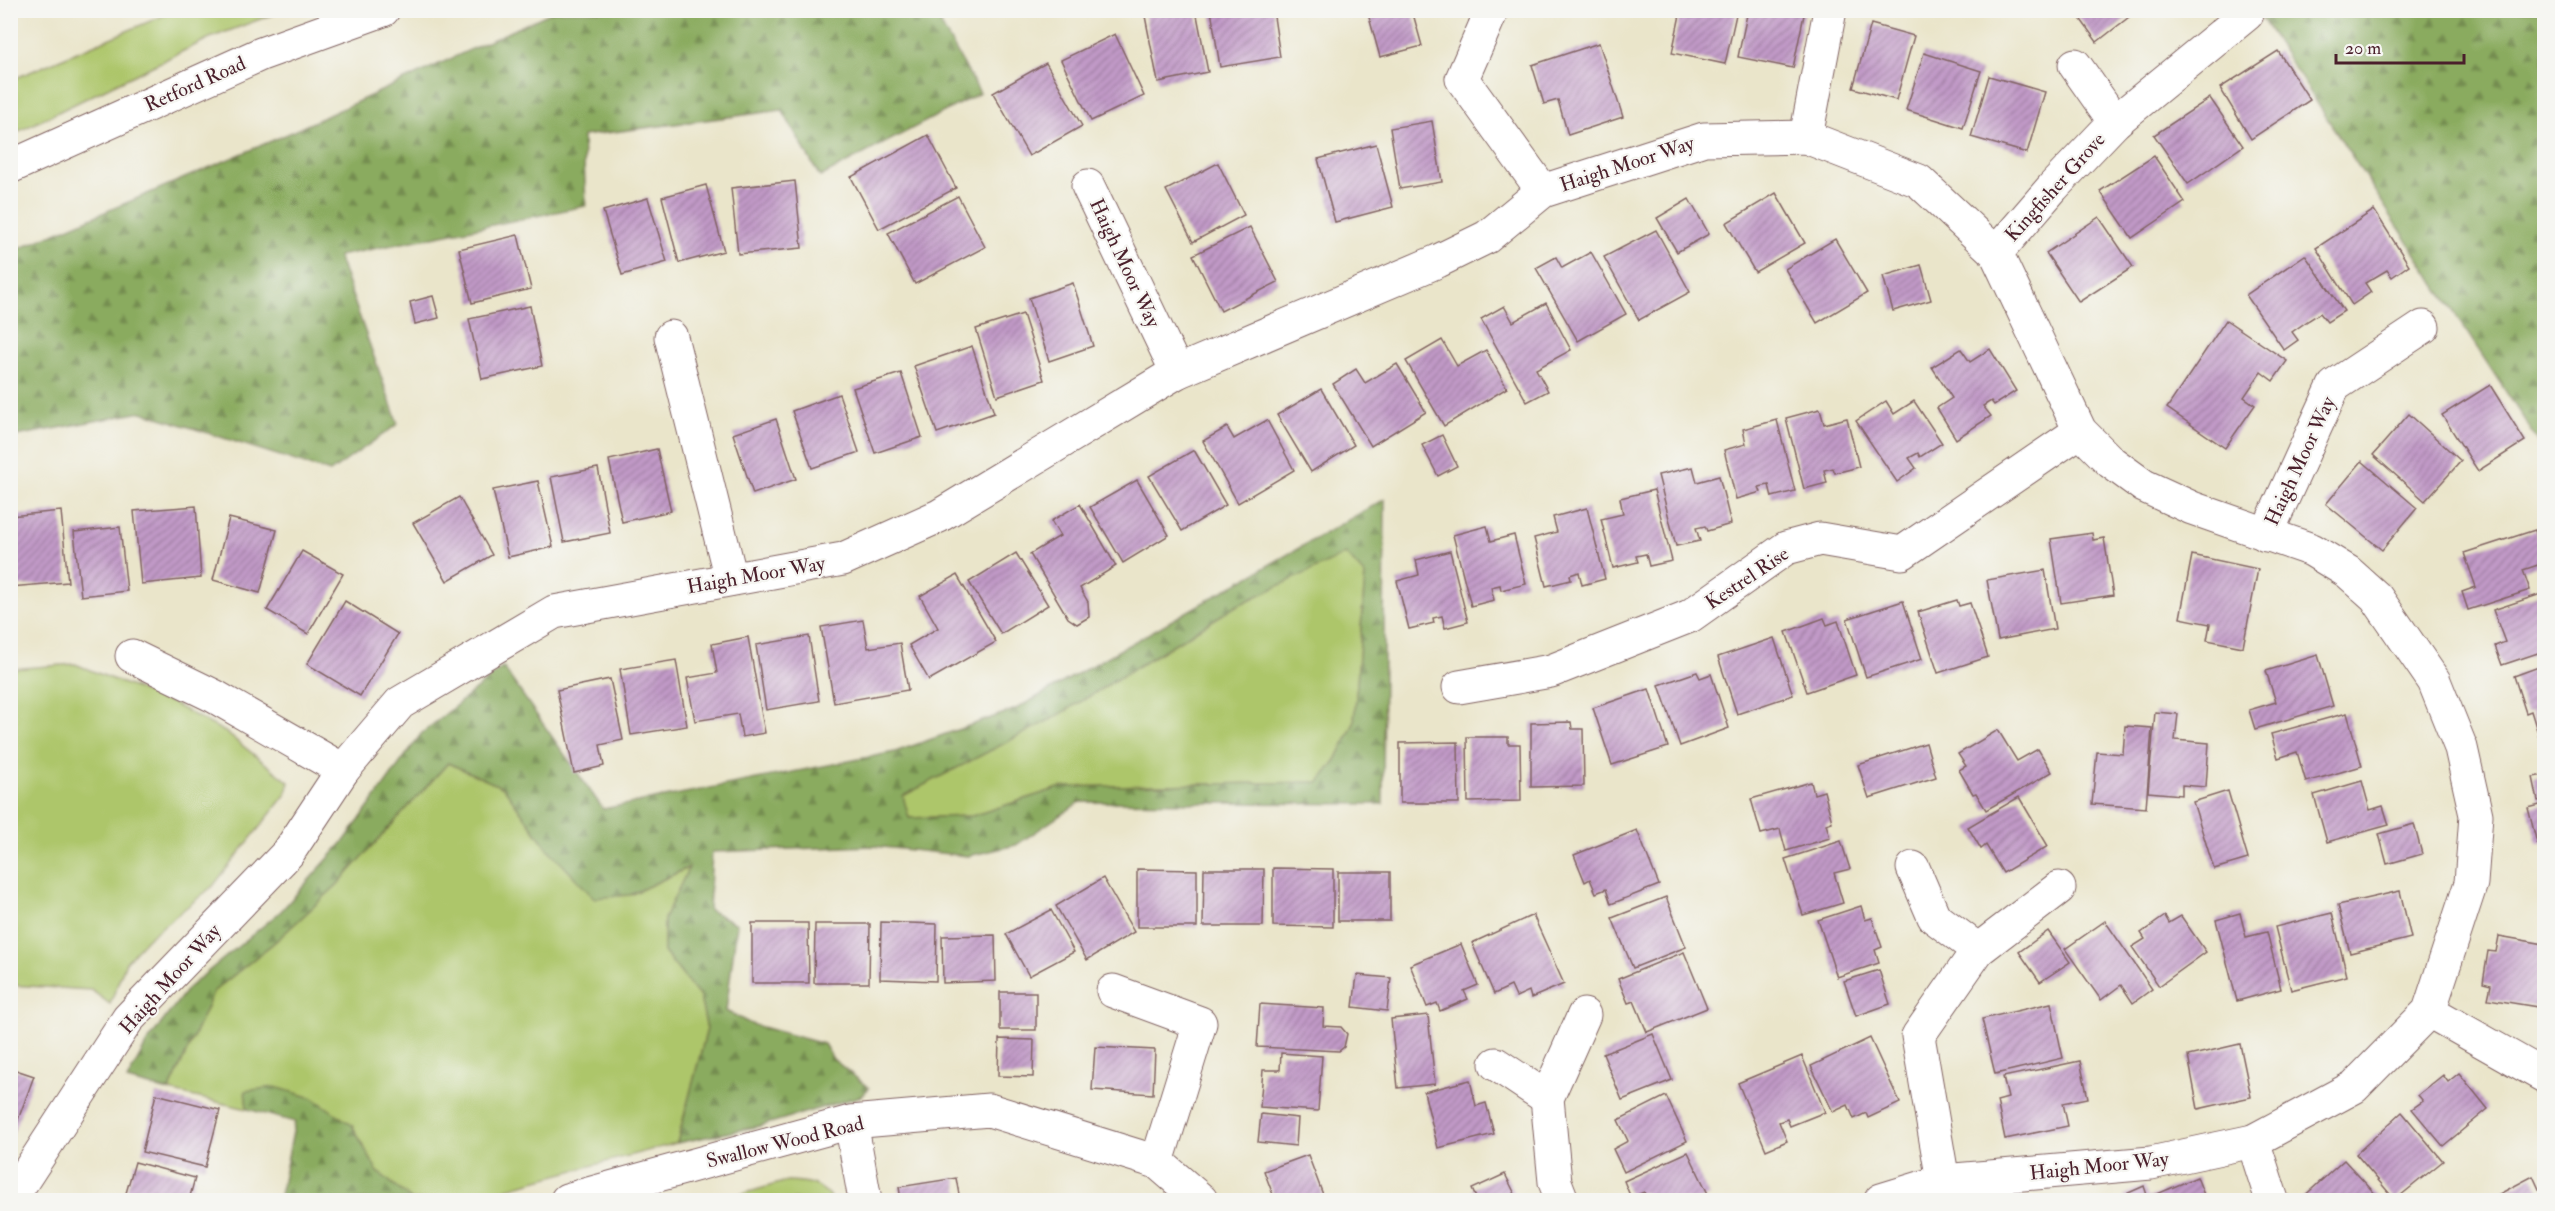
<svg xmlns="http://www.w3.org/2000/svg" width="2555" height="1211" font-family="'IM FELL Double Pica',serif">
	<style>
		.green { fill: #adc66b; stroke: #7c724b; stroke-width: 1.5 }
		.forest { fill: url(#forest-firs); stroke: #6a6545; stroke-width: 1.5; fill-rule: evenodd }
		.building { fill: url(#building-hatch) }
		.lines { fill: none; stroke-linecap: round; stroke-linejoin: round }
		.street-casing { stroke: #826463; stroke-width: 35 }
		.secondary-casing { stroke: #826463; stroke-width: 35 }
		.street { stroke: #fff; stroke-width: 33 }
		.secondary { stroke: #fff; stroke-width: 33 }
		.labels { text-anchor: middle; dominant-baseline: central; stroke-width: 4.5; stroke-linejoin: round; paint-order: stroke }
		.street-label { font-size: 20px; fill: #4a1f2b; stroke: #f6f6f2 }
	</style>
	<defs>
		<pattern id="forest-firs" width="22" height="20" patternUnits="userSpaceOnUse" patternTransform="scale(1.5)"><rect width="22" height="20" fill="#8aab5f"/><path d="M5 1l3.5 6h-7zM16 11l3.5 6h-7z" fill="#738b4f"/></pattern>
		<pattern id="building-hatch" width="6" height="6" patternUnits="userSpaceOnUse" patternTransform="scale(1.5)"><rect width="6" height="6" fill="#c19ac7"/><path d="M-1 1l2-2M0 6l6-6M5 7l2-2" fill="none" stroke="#9f7da2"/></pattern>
	</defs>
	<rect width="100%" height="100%" fill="#f6f6f2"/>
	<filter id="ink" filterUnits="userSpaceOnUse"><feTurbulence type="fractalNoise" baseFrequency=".0167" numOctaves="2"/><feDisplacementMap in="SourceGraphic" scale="12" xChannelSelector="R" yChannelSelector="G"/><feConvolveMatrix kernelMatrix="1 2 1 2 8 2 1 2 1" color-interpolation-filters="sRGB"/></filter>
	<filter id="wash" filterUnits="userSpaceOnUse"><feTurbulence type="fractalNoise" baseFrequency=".008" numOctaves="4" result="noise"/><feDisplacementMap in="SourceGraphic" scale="24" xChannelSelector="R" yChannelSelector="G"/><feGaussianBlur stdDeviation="1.35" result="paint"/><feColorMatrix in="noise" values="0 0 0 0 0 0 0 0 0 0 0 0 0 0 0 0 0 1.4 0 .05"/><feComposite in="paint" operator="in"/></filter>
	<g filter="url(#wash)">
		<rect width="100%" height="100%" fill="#eae5ca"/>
		<!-- green -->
		<g class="green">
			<polygon points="174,11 282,11 210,38 11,135 11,80"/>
			<polygon points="1346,553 1365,575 1354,723 1336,760 1319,782 1062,787 972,816 909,818 902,796 1057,716 1236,606"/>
			<polygon points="75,664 172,703 225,732 289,782 286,794 213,886 147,939 126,962 110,1004 91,990 11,985 11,669"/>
			<polygon points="448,763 504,788 548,849 630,895 690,867 664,919 664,952 700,997 707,1029 677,1143 463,1200 412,1200 377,1171 352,1125 246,1091 247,1109 169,1091 214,991 276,941 337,885"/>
			<path d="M787 1181C808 1182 819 1182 833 1200H721Z"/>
		</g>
		<!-- forest -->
		<g class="forest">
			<polygon points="554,11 973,11 940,23 980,93 820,177 782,110 583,136 586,206 338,256 398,424 330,472 142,412 11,437 11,252 283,136"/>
			<polygon points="2257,11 2544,11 2544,450"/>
			<path d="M1385 499 1383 804 1080 802 1016 845 968 856 873 846 712 852 709 910 737 924 726 1011 751 1024 824 1044 833 1059 869 1088 861 1096 760 1126 677 1143 707 1029 700 997 664 952V919L689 867 630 895 594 898 548 849 504 788 448 763 337 885 276 941 214 991 169 1091 127 1080 148 1041 188 988 281 911 345 840 421 734 503 667 603 809 895 752 1016 709ZM1346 554 1365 575 1354 723 1336 760 1319 782 1062 787 972 816 909 818 903 796 1057 716 1236 606Z"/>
			<polygon points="275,1087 313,1098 352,1125 377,1171 412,1200 279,1200 295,1122 247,1109 245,1091"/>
		</g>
		<g id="blocks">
			<!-- building -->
			<g class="building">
				<polygon points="1170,10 1196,10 1208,72 1158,82 1145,16"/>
				<polygon points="1211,10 1273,10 1280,57 1220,67"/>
				<polygon points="1367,10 1412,10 1422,46 1380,57"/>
				<polygon points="1681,10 1737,10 1725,64 1672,53"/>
				<polygon points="1748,10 1805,10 1793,68 1738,57"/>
				<polygon points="2074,10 2138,10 2097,42"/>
				<polygon points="1871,24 1914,36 1896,100 1853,88"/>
				<polygon points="1115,34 1144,96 1091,121 1061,60"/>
				<polygon points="1599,43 1623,117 1568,135 1558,100 1544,104 1532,65"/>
				<polygon points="2278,51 2310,100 2251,139 2220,88"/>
				<polygon points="1924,53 1981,71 1963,128 1906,110"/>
				<polygon points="1046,63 1082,126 1029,156 993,93"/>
				<polygon points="1989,76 2045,92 2027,153 1971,137"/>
				<polygon points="2210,98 2243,146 2188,184 2154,135"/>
				<polygon points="1432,121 1442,182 1400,189 1390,128"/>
				<polygon points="928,135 956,188 879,229 851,177"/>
				<polygon points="1376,144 1393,207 1335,222 1318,159"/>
				<polygon points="2154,156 2185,202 2132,238 2100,191"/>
				<polygon points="1218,163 1244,215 1193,242 1166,190"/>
				<polygon points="795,181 802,248 738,254 731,188"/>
				<polygon points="706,185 724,251 679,263 662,197"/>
				<polygon points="1776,193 1805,243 1755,272 1726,223"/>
				<polygon points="958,196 985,247 915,284 888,233"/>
				<polygon points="648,198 667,262 622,275 603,211"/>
				<polygon points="1689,199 1709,234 1677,252 1657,218"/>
				<polygon points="2374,210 2409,265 2392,277 2387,270 2365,283 2371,292 2352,305 2316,248"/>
				<polygon points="2099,217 2133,267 2079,302 2046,253"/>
				<polygon points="1250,227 1278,282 1221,311 1193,255"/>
				<polygon points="1656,230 1690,292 1639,320 1604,257"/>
				<polygon points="518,235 531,289 472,303 459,249"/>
				<polygon points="1835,239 1867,293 1817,323 1785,269"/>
				<polygon points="1591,252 1626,314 1578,341 1536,268 1556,257 1562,268"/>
				<polygon points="2305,255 2344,311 2327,322 2320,313 2309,320 2292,332 2298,340 2284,350 2246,295"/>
				<polygon points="1921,265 1931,300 1893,311 1883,276"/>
				<polygon points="1073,283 1093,346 1049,361 1029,298"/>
				<polygon points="433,296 439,318 415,324 410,302"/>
				<polygon points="1546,303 1571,350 1536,369 1548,391 1527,402 1481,319 1504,306 1513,322"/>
				<polygon points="530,306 542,366 482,379 469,319"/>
				<polygon points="1023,314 1044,380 997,396 976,329"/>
				<polygon points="2226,320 2287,361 2273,381 2261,372 2244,397 2255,405 2225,448 2167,408"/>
				<polygon points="1442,340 1457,366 1486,350 1507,388 1444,426 1406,361"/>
				<polygon points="972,346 994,413 937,433 914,366"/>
				<polygon points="1961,349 1970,362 1990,349 2016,391 1994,405 1991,401 1983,406 1991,416 1956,439 1937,408 1952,398 1932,367"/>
				<polygon points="1397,364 1426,412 1371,446 1333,384 1356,369 1365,383"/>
				<polygon points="901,373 922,437 875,453 853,388"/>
				<polygon points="2490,385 2525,441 2478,471 2442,415"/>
				<polygon points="1321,389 1354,445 1311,472 1277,415"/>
				<polygon points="839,394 859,452 812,468 792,411"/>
				<polygon points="1886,401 1894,414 1914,401 1942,443 1920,457 1918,453 1909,458 1916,468 1897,482 1856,421"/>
				<polygon points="1820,409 1824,424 1847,418 1859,467 1835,473 1833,468 1824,470 1827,483 1804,489 1786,418"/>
				<polygon points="2409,414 2461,461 2425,501 2373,455"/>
				<polygon points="776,419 796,479 753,494 733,434"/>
				<polygon points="1267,420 1294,470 1238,503 1203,441 1227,427 1234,439"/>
				<polygon points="1777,420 1795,491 1772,497 1769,485 1759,487 1761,492 1736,499 1724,450 1746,444 1743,429"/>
				<polygon points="1442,435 1457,466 1438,476 1422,445"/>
				<polygon points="657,449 671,511 622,522 609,460"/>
				<polygon points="1194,450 1226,505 1182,531 1149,476"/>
				<polygon points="2362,461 2417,508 2382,550 2326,504"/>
				<polygon points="1693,467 1697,482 1719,476 1731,524 1707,531 1705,526 1696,528 1700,541 1676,546 1658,475"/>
				<polygon points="598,468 610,533 564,542 551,477"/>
				<polygon points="1137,480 1169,535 1123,563 1090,507"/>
				<polygon points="538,481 553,547 508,557 493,490"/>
				<polygon points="1654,490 1672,561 1649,566 1646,554 1636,556 1638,562 1613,568 1601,519 1623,514 1620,498"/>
				<polygon points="459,497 492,555 447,581 413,523"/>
				<polygon points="1080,504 1116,566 1080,588 1088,602 1089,617 1077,624 1068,618 1030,554 1060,536 1051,521"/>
				<polygon points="196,506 201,578 141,584 134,511"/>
				<polygon points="1587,508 1605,579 1582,585 1579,572 1570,575 1571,580 1546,586 1534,538 1557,532 1553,517"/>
				<polygon points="61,511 68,582 10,587 10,516"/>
				<polygon points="229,518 277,530 260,593 213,580"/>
				<polygon points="1487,526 1491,541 1514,535 1526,584 1501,590 1500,585 1491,587 1494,600 1471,606 1453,535"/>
				<polygon points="120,527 127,591 81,596 74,532"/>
				<polygon points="2535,530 2544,563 2523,570 2530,590 2468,610 2462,592 2476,587 2464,553"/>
				<polygon points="2092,533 2093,540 2104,538 2113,595 2061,603 2051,539"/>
				<polygon points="302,551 343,574 308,634 267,610"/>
				<polygon points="1450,551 1468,622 1445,628 1442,616 1433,618 1434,623 1409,629 1397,581 1419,575 1416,560"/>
				<polygon points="1016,553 1048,605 1001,634 969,582"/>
				<polygon points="2192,555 2258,569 2243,647 2207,640 2210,624 2180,618"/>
				<polygon points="2045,570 2055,629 1998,640 1987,580"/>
				<polygon points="957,575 996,642 929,680 909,645 938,628 920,596"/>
				<polygon points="2544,593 2544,651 2502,665 2495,646 2505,642 2493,610"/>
				<polygon points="1957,600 1959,606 1970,603 1988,657 1938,673 1918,612"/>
				<polygon points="345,601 398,634 360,696 307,664"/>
				<polygon points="1903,601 1922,659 1866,677 1847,619"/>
				<polygon points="1824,618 1827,625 1838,621 1856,675 1807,692 1786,632"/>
				<polygon points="863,620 868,648 900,643 908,690 834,703 821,627"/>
				<polygon points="809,636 819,701 766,710 756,645"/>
				<polygon points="748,637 765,733 742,737 738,714 695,721 687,678 717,673 712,644"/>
				<polygon points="1774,638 1793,695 1737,714 1718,657"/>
				<polygon points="2318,655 2333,706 2255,729 2249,710 2276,702 2266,671"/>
				<polygon points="676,660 687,726 631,735 620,669"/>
				<polygon points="2544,665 2544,728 2537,730 2531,711 2526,713 2514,676"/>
				<polygon points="1697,672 1700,678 1711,674 1729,728 1680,746 1659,685"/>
				<polygon points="610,679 623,740 600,745 604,766 574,773 557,690"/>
				<polygon points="1649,689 1668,747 1612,765 1593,708"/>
				<polygon points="2155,712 2178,714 2175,740 2209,743 2206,787 2182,785 2182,795 2148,792"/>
				<polygon points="2347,713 2362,766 2306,782 2297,752 2278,758 2271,734"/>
				<polygon points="1571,722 1572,729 1583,729 1584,786 1531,787 1531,723"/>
				<polygon points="2125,726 2152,728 2146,808 2092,804 2097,752 2123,754"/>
				<polygon points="1998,730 2017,761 2038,749 2052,772 1986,810 1976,793 1973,794 1959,770 1966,766 1958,754"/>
				<polygon points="2544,732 2544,759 2538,733"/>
				<polygon points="1467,737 1508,737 1508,744 1520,744 1521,801 1468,802"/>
				<polygon points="1458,742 1459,803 1400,803 1400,743"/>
				<polygon points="1926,743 1936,777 1869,798 1858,765"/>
				<polygon points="2544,775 2544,800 2538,801 2533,777"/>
				<polygon points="2362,781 2370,810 2383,806 2389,825 2327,842 2314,795"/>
				<polygon points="1811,782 1814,794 1824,791 1832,822 1826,824 1830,838 1786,851 1780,829 1761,834 1751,799"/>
				<polygon points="2228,791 2248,859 2214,869 2193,802"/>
				<polygon points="2019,797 2048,846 2003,873 1986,845 1981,849 1968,827"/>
				<polygon points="2544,804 2544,843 2537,843 2528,808"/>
				<polygon points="2414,824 2422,854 2387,864 2379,834"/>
				<polygon points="1637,830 1659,885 1611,904 1606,889 1596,893 1590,879 1585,882 1574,855"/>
				<polygon points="1841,841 1850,869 1834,873 1843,903 1803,915 1785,859"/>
				<polygon points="1273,868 1333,869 1333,927 1273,926"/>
				<polygon points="1137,869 1197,870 1197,927 1137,927"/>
				<polygon points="1204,869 1264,869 1263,926 1203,926"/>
				<rect x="1338" y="872" width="52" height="49"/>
				<polygon points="1103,878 1134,932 1087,960 1056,906"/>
				<polygon points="2400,891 2411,938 2350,953 2338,905"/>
				<polygon points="1666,897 1686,947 1633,968 1612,918"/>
				<polygon points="1861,906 1865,920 1872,918 1882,947 1875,950 1879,963 1837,977 1818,920"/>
				<polygon points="1051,910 1074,952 1029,976 1006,934"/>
				<polygon points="2240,913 2246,937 2267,932 2281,989 2237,1001 2216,920"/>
				<polygon points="2332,913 2347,976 2291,990 2275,927"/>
				<polygon points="1533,915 1564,984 1531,998 1529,991 1516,997 1511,986 1494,994 1472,943"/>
				<polygon points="2165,916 2169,923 2181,916 2206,952 2159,986 2132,947 2145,939 2141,933"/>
				<polygon points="2105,921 2152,989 2133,1003 2121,985 2101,1000 2065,949"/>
				<polygon points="881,922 937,924 936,981 880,979"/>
				<polygon points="752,923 808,923 809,983 752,983"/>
				<polygon points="815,924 870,924 869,983 814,983"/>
				<polygon points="2048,931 2070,962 2040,982 2019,952"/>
				<polygon points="995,935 996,981 943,983 942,936"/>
				<polygon points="2499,936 2544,944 2544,1008 2488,999 2491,985 2483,983 2488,951 2496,952"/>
				<polygon points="1461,944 1478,985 1464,991 1468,999 1440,1011 1437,1003 1427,1007 1410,965"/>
				<polygon points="1684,952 1707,1008 1647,1032 1634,1001 1628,1003 1618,979"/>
				<polygon points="1879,970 1890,1004 1856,1016 1844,981"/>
				<polygon points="1357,975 1391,978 1387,1011 1353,1007"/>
				<rect x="1000" y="992" width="36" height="38"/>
				<polygon points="2051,1003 2063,1058 1995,1074 1982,1019"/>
				<polygon points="1260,1004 1324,1008 1323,1026 1341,1027 1347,1034 1344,1047 1339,1051 1257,1047"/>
				<polygon points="1428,1015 1435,1084 1398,1088 1391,1019"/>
				<polygon points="1653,1034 1672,1080 1622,1100 1603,1054"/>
				<polygon points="1870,1038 1900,1103 1868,1118 1866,1113 1854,1119 1848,1105 1833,1112 1811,1066"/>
				<polygon points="999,1039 1034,1040 1033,1077 998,1076"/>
				<polygon points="2240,1044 2251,1097 2198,1109 2188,1056"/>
				<polygon points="1095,1047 1155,1050 1153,1094 1092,1090"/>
				<polygon points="1281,1053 1322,1056 1318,1111 1260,1107 1263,1070 1280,1070"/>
				<polygon points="1802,1056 1825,1112 1790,1126 1787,1119 1779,1122 1787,1141 1766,1150 1738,1083"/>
				<polygon points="2080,1061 2088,1098 2063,1103 2068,1126 2005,1139 1997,1101 2008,1098 2003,1077"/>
				<polygon points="10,1068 34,1076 11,1139 10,1139"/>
				<polygon points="2459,1073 2488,1109 2443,1146 2412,1109 2423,1101 2418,1095 2443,1075 2448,1082"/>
				<polygon points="1470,1080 1476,1106 1486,1103 1494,1134 1438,1148 1424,1092"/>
				<polygon points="156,1094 220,1110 205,1167 142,1152"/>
				<polygon points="1666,1096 1687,1141 1624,1172 1613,1149 1628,1141 1618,1120"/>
				<polygon points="2402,1112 2443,1161 2395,1200 2356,1154"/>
				<polygon points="1261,1114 1298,1118 1296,1146 1258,1142"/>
				<polygon points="1688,1152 1709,1196 1700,1200 1648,1200 1644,1192 1631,1198 1624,1181"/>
				<polygon points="1308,1155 1325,1200 1275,1200 1264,1171"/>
				<polygon points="2344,1160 2381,1200 2302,1200 2301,1199"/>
				<polygon points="135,1162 195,1178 189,1200 124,1200"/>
				<polygon points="1505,1174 1518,1200 1477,1200 1472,1189"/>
				<polygon points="2533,1176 2544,1200 2488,1200"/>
				<polygon points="2197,1177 2206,1200 2126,1200 2124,1195 2144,1186 2148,1198"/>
				<polygon points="956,1178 960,1200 901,1200 899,1187"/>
			</g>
		</g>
	</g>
	<g filter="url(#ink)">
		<use href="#blocks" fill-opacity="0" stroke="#826463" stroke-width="1.5"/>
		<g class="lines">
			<!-- street casing -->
			<g class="street-casing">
				<g id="street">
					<polyline points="1492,10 1462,79 1543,191"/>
					<polyline points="2075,65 2115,122"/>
					<polyline points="1806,137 1830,10"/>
					<polyline points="1088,186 1177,372"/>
					<polyline points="1996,253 2053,187 2115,122 2247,14"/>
					<polyline points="671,337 731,579"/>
					<polyline points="2266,535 2334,386 2423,327"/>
					<polyline points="132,656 214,696 343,770"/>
					<polyline points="1459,687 1551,671 1690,616 1786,548 1820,539 1902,553 2080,431"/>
					<polyline points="1913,868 1934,917 1978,950"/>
					<polyline points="1113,991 1200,1023 1157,1162"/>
					<polyline points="2429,1011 2544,1076"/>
					<polyline points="1496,1064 1547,1098"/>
					<polyline points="851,1122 865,1200"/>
					<polyline points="2253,1141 2272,1200"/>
					<polyline points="1943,1181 1918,1036 1978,950 2059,888"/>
					<polyline points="10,1200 128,1019 288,853 343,770 400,703 554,612 843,559 939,516 1177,372 1438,261 1487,237 1543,191 1704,139 1806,137 1919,181 1996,253 2080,431 2111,462 2144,486 2192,508 2312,550 2348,572 2376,597 2434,681 2461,748 2476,815 2471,883 2429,1011 2354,1087 2253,1141 2151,1163 1943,1181 1881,1200"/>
					<polyline points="567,1200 851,1122 989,1110 1157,1162 1201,1200"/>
					<polyline points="1562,1200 1555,1182 1547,1098 1584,1015"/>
				</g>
			</g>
			<!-- secondary casing -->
			<g class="secondary-casing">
				<polyline id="secondary" points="10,167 261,54 383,10"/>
			</g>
			<!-- street -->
			<use href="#street" class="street"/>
			<!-- secondary -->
			<use href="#secondary" class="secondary"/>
		</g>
	</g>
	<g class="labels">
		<!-- street labels -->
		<g class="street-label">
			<text transform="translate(195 84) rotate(-24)">Retford Road</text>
			<text transform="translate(1627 164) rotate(-18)">Haigh Moor Way</text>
			<text transform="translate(2055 187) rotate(-48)">Kingfisher Grove</text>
			<text transform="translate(1125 263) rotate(65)">Haigh Moor Way</text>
			<text transform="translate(2300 461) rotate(-65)">Haigh Moor Way</text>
			<text transform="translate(756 575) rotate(-10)">Haigh Moor Way</text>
			<text transform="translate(1747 578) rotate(-34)">Kestrel Rise</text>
			<text transform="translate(170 979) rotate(-48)">Haigh Moor Way</text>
			<text transform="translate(785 1142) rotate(-14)">Swallow Wood Road</text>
			<text transform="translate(2099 1166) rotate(-6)">Haigh Moor Way</text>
		</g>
	</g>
	<!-- margin -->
	<rect width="2555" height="1211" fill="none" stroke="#f6f6f2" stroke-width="36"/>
	<!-- scale -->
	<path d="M2336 54v9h128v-9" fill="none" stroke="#4a1f2b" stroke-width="3"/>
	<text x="2345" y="54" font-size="18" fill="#4a1f2b" stroke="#f6f6f2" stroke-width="4.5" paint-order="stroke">20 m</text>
</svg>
